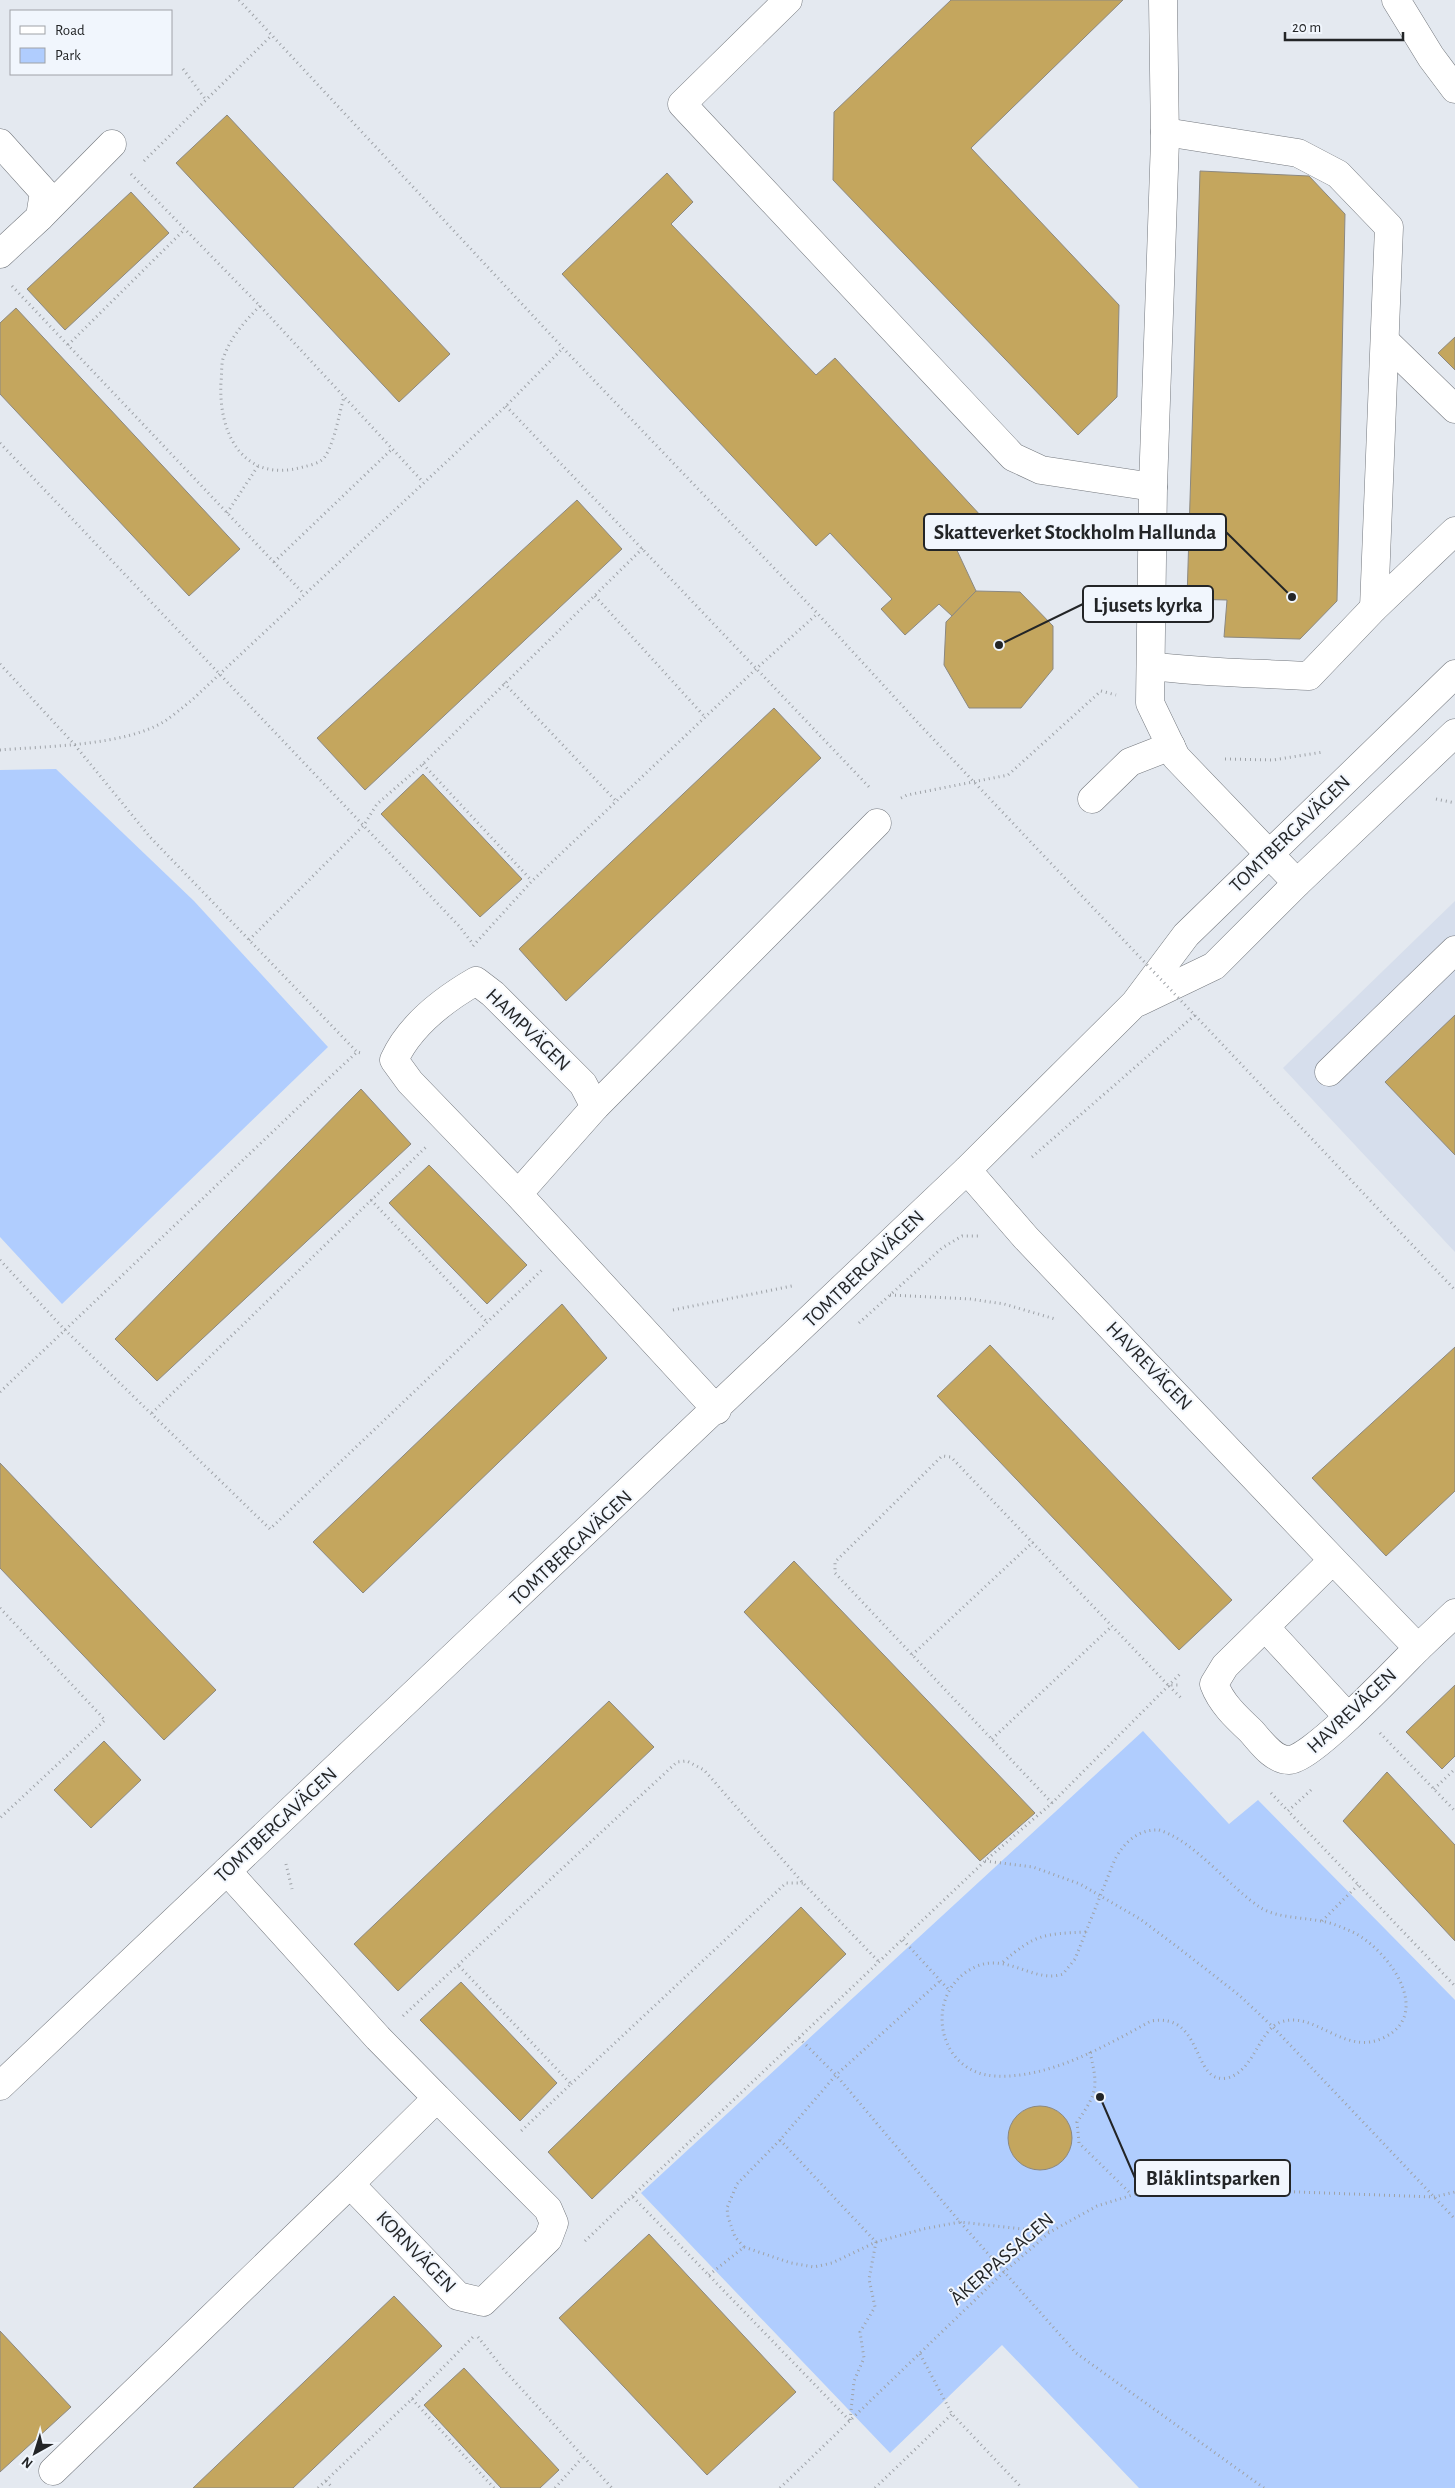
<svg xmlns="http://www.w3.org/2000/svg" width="1455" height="2488" font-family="'Alegreya Sans',sans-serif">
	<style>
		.built { fill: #d6deec }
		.green { fill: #b0cdfe }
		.building { fill: #c4a65e; stroke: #8b8881 }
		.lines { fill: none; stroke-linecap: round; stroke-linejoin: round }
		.minor-casing { stroke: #74787e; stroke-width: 29 }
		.major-casing { stroke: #74787e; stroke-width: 29 }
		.path { stroke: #9ea2a7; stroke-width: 3; stroke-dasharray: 1 4; stroke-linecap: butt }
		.minor { stroke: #fff; stroke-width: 28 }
		.major { stroke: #fff; stroke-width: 28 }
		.path-bridge { stroke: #9ea2a7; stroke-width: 3; stroke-dasharray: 1 4; stroke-linecap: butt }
		.labels { text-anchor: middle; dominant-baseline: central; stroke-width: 4; stroke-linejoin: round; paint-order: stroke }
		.street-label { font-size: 20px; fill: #232527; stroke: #f1f6fd }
		.leader { fill: none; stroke: #232527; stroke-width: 2 }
		.callout-dot { fill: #232527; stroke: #f1f6fd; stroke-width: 2 }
		.callout { fill: #f1f6fd; stroke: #232527; stroke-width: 2 }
		.callout-label { font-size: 21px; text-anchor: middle; font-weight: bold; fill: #232527 }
	</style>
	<rect width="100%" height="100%" fill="#e4e9f0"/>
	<!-- built -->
	<polygon class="built" points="1455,901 1455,1252 1283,1068"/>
	<!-- green -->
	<g class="green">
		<polygon points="56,769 194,901 328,1047 62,1304 0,1237 0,770"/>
		<polygon points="1143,1731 1229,1824 1258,1800 1455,2000 1455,2488 1139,2488 1002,2345 890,2453 641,2193"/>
	</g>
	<!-- building -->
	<g class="building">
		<polygon points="951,0 1123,0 971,148 1119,305 1117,397 1078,435 833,180 834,112"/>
		<polygon points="227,115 450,354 399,402 176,163"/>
		<polygon points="1200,171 1309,176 1345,214 1337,601 1300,639 1224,637 1227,600 1187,599"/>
		<polygon points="667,173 693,202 671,224 816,375 835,358 982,517 954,544 976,591 952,616 939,604 905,635 881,609 892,599 830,533 816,546 562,274"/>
		<polygon points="131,192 169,233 65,330 27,289"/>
		<polygon points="16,308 240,549 189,596 0,394 0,323"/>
		<polygon points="1455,337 1455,370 1438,353"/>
		<polygon points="577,500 622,549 365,790 317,738"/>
		<polygon points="976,591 1020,592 1053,626 1053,669 1021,708 969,708 944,665 946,622"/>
		<polygon points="774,708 821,758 566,1001 519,949"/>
		<polygon points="423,774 522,879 480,917 381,814"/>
		<polygon points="1455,1015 1455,1155 1385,1082"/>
		<polygon points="361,1089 411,1144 157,1381 115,1339"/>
		<polygon points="429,1165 527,1265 487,1304 389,1203"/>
		<polygon points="562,1304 607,1358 363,1593 313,1542"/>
		<polygon points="990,1345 1232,1600 1179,1650 937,1396"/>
		<polygon points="1455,1347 1455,1491 1386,1556 1312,1478"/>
		<polygon points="0,1463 216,1690 164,1740 0,1568"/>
		<polygon points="794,1561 1035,1813 980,1861 744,1612"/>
		<polygon points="1455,1685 1455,1756 1442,1769 1406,1732"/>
		<polygon points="609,1701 654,1747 398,1991 354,1944"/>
		<polygon points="104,1741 141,1780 91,1828 54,1790"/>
		<polygon points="1387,1772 1455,1845 1455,1941 1343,1821"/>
		<polygon points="801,1907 846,1954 592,2199 548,2152"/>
		<polygon points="461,1982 557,2083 520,2121 420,2020"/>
		<circle cx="1040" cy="2138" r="32"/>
		<polygon points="649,2234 796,2392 707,2475 559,2318"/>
		<polygon points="394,2296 442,2346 293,2488 193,2488"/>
		<polygon points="0,2331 71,2407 0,2472"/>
		<polygon points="464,2368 559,2470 540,2488 501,2488 424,2405"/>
	</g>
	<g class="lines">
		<!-- minor casing -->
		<g class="minor-casing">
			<g id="minor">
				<polyline points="788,0 682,104 1013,457 1041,470 1153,487"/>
				<polyline points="1163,0 1165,140 1153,487 1150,703 1176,757 1297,883"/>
				<polyline points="1165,132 1298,153 1338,174 1389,227 1374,608"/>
				<polyline points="0,143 44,192 40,217 0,254"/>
				<polyline points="40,217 112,144"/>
				<polyline points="1385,341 1455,409"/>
				<path d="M1151 666C1203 673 1256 673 1309 676L1374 608 1455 531"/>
				<polyline points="1092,799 1130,762 1171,746"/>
				<polyline points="1139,1002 1214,966 1297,883 1455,733"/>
				<polyline points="1329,1072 1455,950"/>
				<polyline points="595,1107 877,823"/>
				<path d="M967 1170 1026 1238 1333 1560 1225 1666 1214 1684C1221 1703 1236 1717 1251 1731 1261 1742 1273 1760 1289 1760 1310 1761 1399 1667 1418 1648L1333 1560"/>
				<path d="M518 1194 595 1107 583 1084 493 994 476 981C443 1000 410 1025 394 1060L410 1082 518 1194 717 1410"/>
				<polyline points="1265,1627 1348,1717"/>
				<polyline points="1418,1648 1455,1613"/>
				<polyline points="227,1871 378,2038 437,2098 350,2184 458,2296 483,2302 548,2239 554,2223 548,2209 437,2098"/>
				<polyline points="0,2086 967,1170 1135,1003 1186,935 1455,674"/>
				<polyline points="53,2471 350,2184"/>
			</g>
		</g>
		<!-- major casing -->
		<g class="major-casing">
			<polyline id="major" points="1396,0 1431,57 1455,89"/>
		</g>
		<!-- path -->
		<g class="path">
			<polyline points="239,0 563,348 818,614 920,725"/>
			<polyline points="183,69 206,100"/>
			<polyline points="144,161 272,35"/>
			<polyline points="131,174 260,306 423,482"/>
			<polyline points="12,286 304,594"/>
			<path d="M260 306C244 322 230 338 223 359 221 366 222 374 221 382 218 434 244 484 303 467 311 465 322 463 326 455 335 440 339 414 344 397"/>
			<polyline points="68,345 185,229"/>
			<polyline points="506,406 871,789"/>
			<polyline points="0,443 459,926 473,944"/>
			<polyline points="227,513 258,466"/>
			<polyline points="274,562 392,449"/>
			<polyline points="595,596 705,717"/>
			<polyline points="0,664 74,744 150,837 357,1052"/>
			<polyline points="504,683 616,801"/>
			<path d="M0 750C47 746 125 746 165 721 174 715 183 707 192 700L506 406 563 348"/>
			<polyline points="1225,759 1273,760 1323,752"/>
			<polyline points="423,764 532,881"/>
			<polyline points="901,798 907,795 1008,775 1101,691 1116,695"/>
			<polyline points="1436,799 1455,803"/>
			<polyline points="249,940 364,825 377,804 423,764 643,548"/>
			<polyline points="473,946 532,881 757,668 817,614"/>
			<polyline points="1032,1157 1195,1015"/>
			<polyline points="371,1200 488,1323"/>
			<polyline points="1401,1233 1455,1290"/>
			<polyline points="0,1260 64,1329 270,1529 542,1270"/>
			<polyline points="890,1295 970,1299 1004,1304 1055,1319"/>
			<polyline points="673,1310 792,1286"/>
			<polyline points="859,1323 942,1248 962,1236 978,1236"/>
			<polyline points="0,1392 328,1079 357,1052 361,1053"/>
			<polyline points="152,1413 426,1147"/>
			<polyline points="0,1608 105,1720 0,1818"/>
			<polyline points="912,1655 1033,1542"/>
			<polyline points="1169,1686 1182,1699"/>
			<polyline points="1380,1733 1455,1811"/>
			<polyline points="992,1739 1112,1626"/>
			<polyline points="1434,1789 1455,1769"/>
			<polyline points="1311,1790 1288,1811 1455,1986"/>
			<polyline points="1271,1793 1288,1811"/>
			<polyline points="1052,1803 835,1573 835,1562 942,1456 951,1457 1168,1685 1181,1685"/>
			<path d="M1159 1830C1195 1841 1229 1887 1261 1908 1278 1918 1300 1917 1320 1921 1329 1922 1339 1926 1348 1930 1383 1943 1436 2011 1385 2037 1345 2058 1316 2010 1281 2022 1259 2029 1254 2072 1227 2078 1191 2085 1205 2012 1151 2021 1105 2046 1049 2079 995 2076 936 2073 922 1992 975 1967 1007 1952 1034 1984 1063 1974L1075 1959 1115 1859C1125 1842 1138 1829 1159 1830Z"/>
			<polyline points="985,1861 1033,1867 1080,1884 1140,1919 1180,1949 1239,1995 1273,2027 1455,2219"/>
			<polyline points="286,1864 292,1889"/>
			<polyline points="1322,1921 1358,1885"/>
			<polyline points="903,1940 949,1990"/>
			<path d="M1003 1962C1035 1934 1044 1934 1086 1932"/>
			<polyline points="459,1966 571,2084 519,2133"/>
			<polyline points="403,2016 677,1762 687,1761 704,1770 803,1883 879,1962"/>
			<polyline points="799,2038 836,2075 960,2222 1076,2353 1264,2488"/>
			<path d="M1090 2052C1098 2087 1098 2092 1077 2122L1079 2143 1131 2194"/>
			<polyline points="571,2084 786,1883 803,1883"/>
			<polyline points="780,2140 876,2242 869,2279 875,2307 860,2332 864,2358 854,2381 850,2421"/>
			<polyline points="633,2197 850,2421"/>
			<polyline points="585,2241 985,1861 1052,1803 1180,1674"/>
			<polyline points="744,2247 735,2237 728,2217 727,2208 737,2184 780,2140 836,2075 940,1981"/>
			<polyline points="709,2275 744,2247 791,2263 814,2267 832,2263 876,2242 923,2229 960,2222 1049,2232"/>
			<polyline points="478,2337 505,2371 612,2488"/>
			<polyline points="920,2354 952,2414 1022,2488"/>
			<polyline points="412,2399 494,2488"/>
			<polyline points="326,2481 333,2488"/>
			<polyline points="318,2488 412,2399 475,2335"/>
			<polyline points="555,2488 582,2458"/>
			<polyline points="780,2488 1004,2272 1050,2232 1097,2206 1139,2193 1216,2189 1434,2197 1455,2192"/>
			<polyline points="875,2488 952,2414"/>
		</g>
		<!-- minor -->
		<use href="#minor" class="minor"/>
		<!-- major -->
		<use href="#major" class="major"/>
		<!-- path-bridge -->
		<polyline class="path-bridge" points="920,725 1401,1233"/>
	</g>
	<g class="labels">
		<!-- street labels -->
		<g class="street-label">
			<text transform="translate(1290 834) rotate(-44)">TOMTBERGAVÄGEN</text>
			<text transform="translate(528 1030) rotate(44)">HAMPVÄGEN</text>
			<text transform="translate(864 1269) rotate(-44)">TOMTBERGAVÄGEN</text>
			<text transform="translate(1149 1366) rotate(46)">HAVREVÄGEN</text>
			<text transform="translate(571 1548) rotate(-43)">TOMTBERGAVÄGEN</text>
			<text transform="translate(1352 1711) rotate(-43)">HAVREVÄGEN</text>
			<text transform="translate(276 1825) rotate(-43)">TOMTBERGAVÄGEN</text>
			<text transform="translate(416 2252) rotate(46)">KORNVÄGEN</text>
			<text transform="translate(1002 2259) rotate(-41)">ÅKERPASSAGEN</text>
		</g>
	</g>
	<!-- callouts -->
	<path class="leader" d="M1292 597L1226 532M999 645L1083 604M1100 2097L1135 2178"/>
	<g class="callout-dot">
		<circle cx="1292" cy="597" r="5"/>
		<circle cx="999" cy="645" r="5"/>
		<circle cx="1100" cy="2097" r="5"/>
	</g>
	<g class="callout">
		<rect x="924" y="514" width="302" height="36" rx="5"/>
		<rect x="1083" y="586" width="130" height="36" rx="5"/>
		<rect x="1135" y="2160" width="155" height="36" rx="5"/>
	</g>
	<g class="callout-label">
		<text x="1075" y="539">Skatteverket Stockholm Hallunda</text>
		<text x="1148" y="612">Ljusets kyrka</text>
		<text x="1213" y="2185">Blåklintsparken</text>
	</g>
	<!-- legend -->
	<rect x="10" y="10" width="162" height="65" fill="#f1f6fd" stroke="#9fa2a7"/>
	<rect x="20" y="26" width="25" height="8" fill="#ffffff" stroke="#9fa2a7"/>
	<text x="55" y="35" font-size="15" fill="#232527">Road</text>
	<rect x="20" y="48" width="25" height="15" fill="#b0cdfe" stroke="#9fa2a7"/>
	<text x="55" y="60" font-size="15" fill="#232527">Park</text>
	<!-- north arrow -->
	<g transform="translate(35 2453) rotate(219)" stroke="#f1f6fd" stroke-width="4" paint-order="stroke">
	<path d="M0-4L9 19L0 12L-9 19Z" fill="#232527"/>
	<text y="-8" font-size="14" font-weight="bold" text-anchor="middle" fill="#232527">N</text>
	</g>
	<!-- scale -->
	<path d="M1285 32v8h118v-8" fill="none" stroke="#232527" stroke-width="2.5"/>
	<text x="1292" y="32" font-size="15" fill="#232527" stroke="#f1f6fd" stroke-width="4" paint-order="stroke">20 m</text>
</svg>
